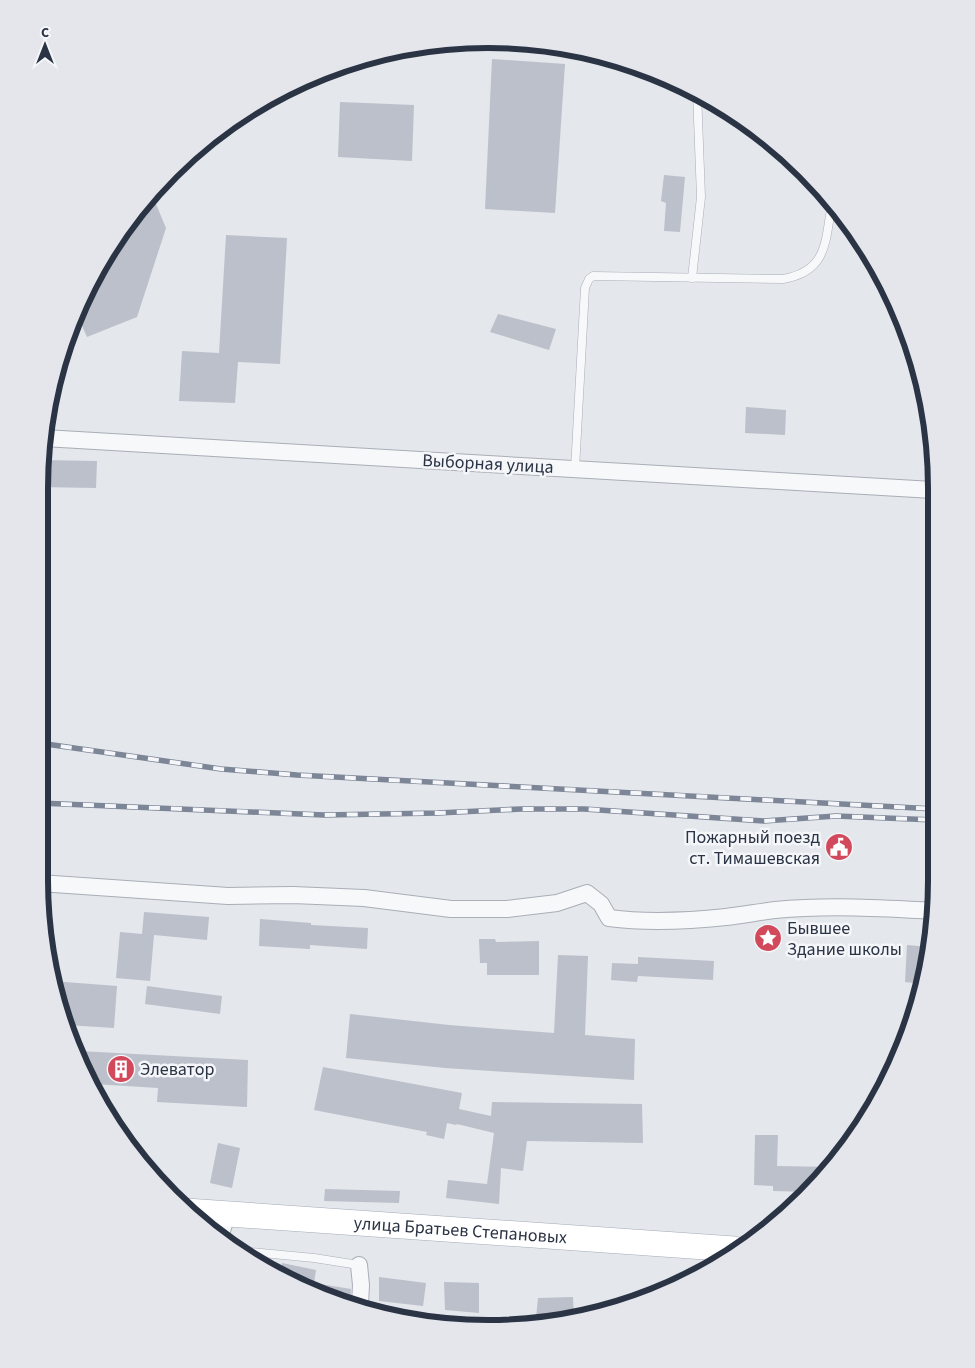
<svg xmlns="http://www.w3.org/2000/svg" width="975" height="1368" font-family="'Source Sans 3',sans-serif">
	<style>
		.building { fill: #bbc0ca }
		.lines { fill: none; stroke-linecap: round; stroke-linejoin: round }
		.lane-casing { stroke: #a9aeb7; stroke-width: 9 }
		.street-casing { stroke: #a9aeb7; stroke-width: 18 }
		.primary-casing { stroke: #a3abb8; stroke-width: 26 }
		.lane { stroke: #f7f8fa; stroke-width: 8 }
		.street { stroke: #f7f8fa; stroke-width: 16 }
		.primary { stroke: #fff; stroke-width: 25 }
		.rail-casing { stroke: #7d8696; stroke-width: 5.5 }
		.rail { stroke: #f4f6f9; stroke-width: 4; stroke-dasharray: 11; stroke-linecap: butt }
		.labels { text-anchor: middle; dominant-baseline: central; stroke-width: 5; stroke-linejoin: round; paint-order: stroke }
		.street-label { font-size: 18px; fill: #2b3445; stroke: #f4f6f9 }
		.poi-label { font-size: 18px; fill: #2b3445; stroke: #f4f6f9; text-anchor: start }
		.rim { fill: none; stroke: #2b3445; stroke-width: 6 }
	</style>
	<rect width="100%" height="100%" fill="#e4e7ec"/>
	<!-- building -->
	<g class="building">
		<polygon points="492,59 565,64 555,213 485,209"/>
		<polygon points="340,102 414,105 412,161 338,157"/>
		<polygon points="664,175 685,177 680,232 664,231 666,203 661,201"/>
		<polygon points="153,197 166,228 137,317 87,337 78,317 99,263"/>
		<polygon points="226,235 287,238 280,364 238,362 235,403 179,401 182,351 219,353"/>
		<polygon points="498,314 556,329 549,350 490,332"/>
		<polygon points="746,407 786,410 785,435 745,433"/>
		<polygon points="41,460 97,461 96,488 39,487"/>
		<polygon points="144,912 209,917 207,940 154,935 150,981 116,978 120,932 142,934"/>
		<polygon points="260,919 311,923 311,925 368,928 367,949 310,945 310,949 259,946"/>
		<polygon points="479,939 495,939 496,942 539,941 539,975 487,975 487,963 480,963"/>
		<polygon points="907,945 929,947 925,970 922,970 922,984 905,982"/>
		<polygon points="558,955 588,956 585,1035 635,1039 634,1080 445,1068 346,1058 350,1014 449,1025 554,1033"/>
		<polygon points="638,957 714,961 713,980 638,976 637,982 611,980 612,963 638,964"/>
		<polygon points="52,981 117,986 114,1028 67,1025 54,997"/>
		<polygon points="147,986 222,996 220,1014 145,1004"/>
		<polygon points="79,1051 248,1060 247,1107 157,1102 158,1088 94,1084"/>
		<polygon points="323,1067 462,1093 459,1109 491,1116 492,1102 642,1104 643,1143 527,1141 523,1171 501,1168 499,1204 446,1198 448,1180 487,1184 494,1133 457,1124 456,1125 447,1123 444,1139 426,1135 427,1132 314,1110"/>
		<polygon points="755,1135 778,1135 777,1166 831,1167 808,1192 773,1191 773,1186 754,1185"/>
		<polygon points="218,1143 240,1148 232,1188 210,1183"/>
		<polygon points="325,1189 400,1191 399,1203 324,1201"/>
		<polygon points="282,1263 316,1270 314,1283 351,1289 350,1302 289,1283 264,1266 281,1268"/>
		<polygon points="379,1277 426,1283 423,1306 379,1301"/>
		<polygon points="444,1282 479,1283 479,1313 445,1310"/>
		<polygon points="573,1297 574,1318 569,1319 536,1318 538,1298"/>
	</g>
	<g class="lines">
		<!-- lane casing -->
		<g class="lane-casing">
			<g id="lane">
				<polyline points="692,278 701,197 697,92"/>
				<path d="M575 469 585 288 589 279 593 276 783 279C822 272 825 250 830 215"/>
				<polyline points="241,1251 314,1258 359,1265"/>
			</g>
		</g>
		<!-- street casing -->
		<g class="street-casing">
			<g id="street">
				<polyline points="44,438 933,490"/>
				<path d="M39 883 228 896 293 895 364 898 451 909H507L557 903 587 893 601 904 609 918C647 923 688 921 726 917 743 915 759 912 775 910 828 905 882 908 935 911"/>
				<polyline points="220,1237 227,1215"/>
				<polyline points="359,1265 361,1285 360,1304"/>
			</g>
		</g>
		<!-- primary casing -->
		<g class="primary-casing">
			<g id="primary">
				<path id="s1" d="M186 1211 734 1249"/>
			</g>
		</g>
		<!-- lane -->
		<use href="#lane" class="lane"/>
		<!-- street -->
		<use href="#street" class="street"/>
		<!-- primary -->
		<use href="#primary" class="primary"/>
		<!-- rail casing -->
		<g class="rail-casing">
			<g id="rail">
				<polyline points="39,743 221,769 297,775 935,809"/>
				<polyline points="39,803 324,815 438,813 521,809 584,809 764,821 836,816 935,820"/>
			</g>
		</g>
		<!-- rail -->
		<use href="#rail" class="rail"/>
	</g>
	<!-- icons -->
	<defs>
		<g id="civic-disc" transform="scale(1.4375)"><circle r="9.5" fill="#d1495b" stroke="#f4f6f9"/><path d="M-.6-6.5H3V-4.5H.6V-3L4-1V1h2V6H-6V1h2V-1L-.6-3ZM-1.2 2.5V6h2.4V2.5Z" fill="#fff"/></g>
		<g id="sight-disc" transform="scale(1.4375)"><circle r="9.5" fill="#d1495b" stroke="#f4f6f9"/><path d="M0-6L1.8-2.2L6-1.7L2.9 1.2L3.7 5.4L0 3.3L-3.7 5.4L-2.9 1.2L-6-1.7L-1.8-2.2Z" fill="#fff"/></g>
		<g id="building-disc" transform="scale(1.4375)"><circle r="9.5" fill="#d1495b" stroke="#f4f6f9"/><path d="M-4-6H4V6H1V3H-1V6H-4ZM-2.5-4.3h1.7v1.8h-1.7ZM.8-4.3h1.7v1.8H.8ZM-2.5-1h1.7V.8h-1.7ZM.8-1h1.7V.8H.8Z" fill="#fff"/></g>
	</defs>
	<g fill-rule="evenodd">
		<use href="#civic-disc" x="839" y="847"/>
		<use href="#sight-disc" x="768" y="938"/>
		<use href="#building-disc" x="121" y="1069"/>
	</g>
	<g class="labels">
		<!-- street labels -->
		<g class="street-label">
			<text transform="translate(488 464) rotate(3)">Выборная улица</text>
			<text stroke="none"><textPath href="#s1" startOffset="275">улица Братьев Степановых</textPath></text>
		</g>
		<!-- poi labels -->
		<g class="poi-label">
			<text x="820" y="837" text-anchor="end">Пожарный поезд<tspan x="820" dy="21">ст. Тимашевская</tspan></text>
			<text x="787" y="928">Бывшее<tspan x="787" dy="21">Здание школы</tspan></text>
			<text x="140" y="1069">Элеватор</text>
		</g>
	</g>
	<!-- crop -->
	<path d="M0 0H975V1368H0ZM488 48H488A440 440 0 0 1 928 488V880A440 440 0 0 1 488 1320H488A440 440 0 0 1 48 880V488A440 440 0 0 1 488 48Z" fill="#e4e6eb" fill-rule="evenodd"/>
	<path class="rim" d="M488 48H488A440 440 0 0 1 928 488V880A440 440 0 0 1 488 1320H488A440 440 0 0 1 48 880V488A440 440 0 0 1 488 48Z"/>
	<!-- north arrow -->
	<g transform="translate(45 45)" stroke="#f4f6f9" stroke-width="4" paint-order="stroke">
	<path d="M0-4L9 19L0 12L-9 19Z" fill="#2b3445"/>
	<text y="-8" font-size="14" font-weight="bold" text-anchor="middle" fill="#2b3445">С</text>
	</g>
</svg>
